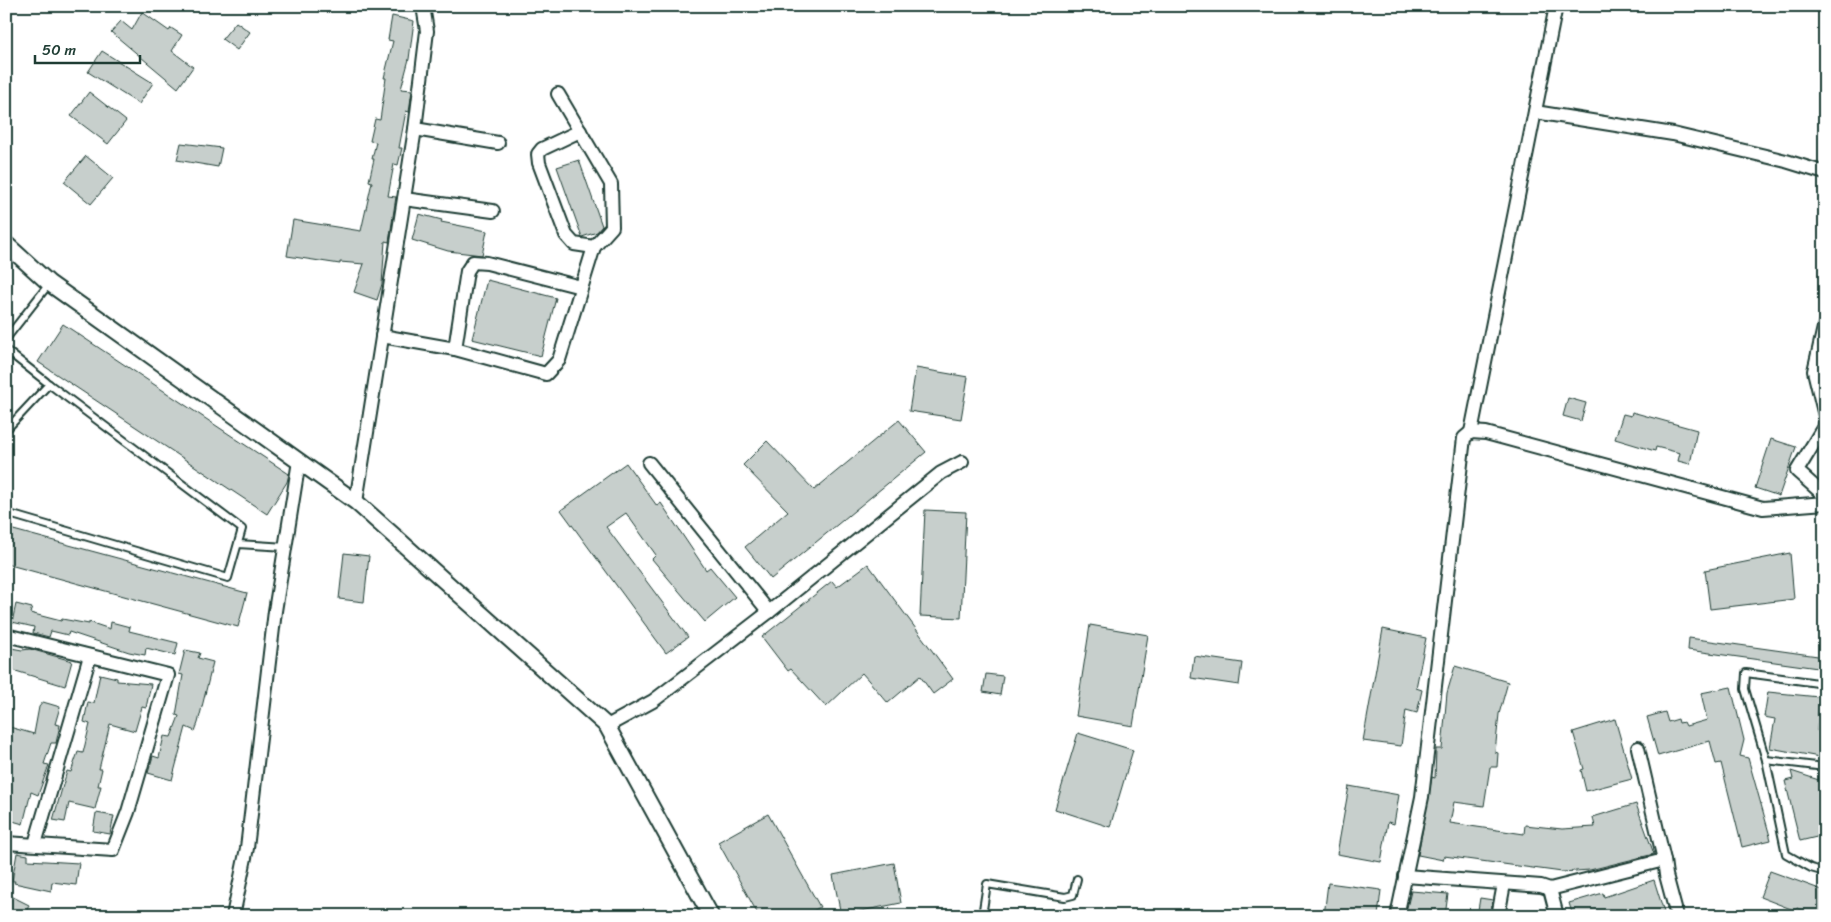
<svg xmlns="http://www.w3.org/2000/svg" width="1831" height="922" font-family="Sriracha,sans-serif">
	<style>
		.building { fill: #c7cfcc; stroke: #1f3d34 }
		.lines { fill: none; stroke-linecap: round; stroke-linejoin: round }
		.service-casing { stroke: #1f3d34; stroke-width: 10 }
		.minor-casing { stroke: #1f3d34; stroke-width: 16 }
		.tertiary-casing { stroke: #1f3d34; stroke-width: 19 }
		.service { stroke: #fff; stroke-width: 6 }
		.minor { stroke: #fff; stroke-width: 12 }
		.tertiary { stroke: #fff; stroke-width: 15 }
	</style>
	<rect width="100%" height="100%" fill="#fff"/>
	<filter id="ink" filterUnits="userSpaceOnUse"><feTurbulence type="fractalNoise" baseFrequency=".02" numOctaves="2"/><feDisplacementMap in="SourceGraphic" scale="10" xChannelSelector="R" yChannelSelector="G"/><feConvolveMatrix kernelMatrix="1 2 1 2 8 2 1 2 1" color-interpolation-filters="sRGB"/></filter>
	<g filter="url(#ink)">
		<!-- building -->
		<g class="building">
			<polygon points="142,12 169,31 171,28 182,35 172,51 193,67 178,88 111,32 121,21 132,30"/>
			<polygon points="392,16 414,21 409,59 401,89 412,90 409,112 406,111 399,148 402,148 398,165 394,164 388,196 396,197 389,242 385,241 382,284 377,300 354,292 364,264 340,262 340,264 287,256 293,220 361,231 372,182 369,181 374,159 372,159 376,142 370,141 375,119 380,120 386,78 384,78 393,41 388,40"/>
			<polygon points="236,22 250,32 237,50 222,39"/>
			<polygon points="102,51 153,83 139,104 88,72"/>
			<polygon points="89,92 126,121 108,144 71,116"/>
			<polygon points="181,143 222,148 218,167 177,160"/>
			<polygon points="86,156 113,178 91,204 64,182"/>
			<polygon points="579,160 602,226 597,232 582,237 557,167"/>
			<polygon points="419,214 442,220 441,222 487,231 482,255 448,251 412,240"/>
			<polygon points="487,280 556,298 541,356 472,339"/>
			<polygon points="63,324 289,474 287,482 267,514 38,362"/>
			<polygon points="916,368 968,377 961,419 909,411"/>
			<polygon points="1568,398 1586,403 1581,421 1563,416"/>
			<polygon points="1632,412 1697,430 1690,464 1678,461 1680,453 1656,447 1655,451 1615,439 1623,414 1631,416"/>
			<polygon points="899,420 926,452 771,579 745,547 788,511 743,465 767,441 814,490"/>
			<polygon points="1771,439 1796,447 1779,496 1755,488"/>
			<polygon points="626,463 657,506 661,503 706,570 710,567 735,597 705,622 652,559 656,555 626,513 606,527 688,637 666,653 561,510"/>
			<polygon points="925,510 966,512 961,618 920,616"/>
			<polygon points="6,528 247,593 238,627 6,564"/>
			<polygon points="344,553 369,556 364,602 339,599"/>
			<polygon points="1790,553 1794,599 1710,609 1705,570"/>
			<polygon points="868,564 953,679 933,694 920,676 888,703 862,673 826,707 791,669 788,671 762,637 832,581 837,587"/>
			<polygon points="16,604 32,608 30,613 61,621 62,619 89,624 89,622 110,629 111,622 130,627 129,631 178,643 175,655 146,648 145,655 129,652 69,632 68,635 51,631 49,637 33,633 34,627 12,622"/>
			<polygon points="1090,625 1148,635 1133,726 1076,716"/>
			<polygon points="1383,629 1426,638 1416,688 1422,690 1417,713 1406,710 1401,746 1363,741"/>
			<polygon points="1689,638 1825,657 1825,669 1688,650"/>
			<polygon points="6,647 22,650 30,649 72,661 65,686 6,668"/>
			<polygon points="185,650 200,653 198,658 213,662 198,723 195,731 186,727 172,780 148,773 153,756 159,758 164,736 171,737 179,716 176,715 183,675 179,674"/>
			<polygon points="1194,656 1242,663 1239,685 1191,678"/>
			<polygon points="1455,666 1508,682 1499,714 1495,752 1498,753 1497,767 1490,767 1484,806 1454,802 1450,823 1524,834 1525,825 1562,829 1595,827 1593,817 1636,804 1654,854 1590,870 1562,872 1444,856 1443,860 1418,855 1432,777 1435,778 1436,749 1442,749 1447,693"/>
			<polygon points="100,674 117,678 117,681 151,684 146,708 142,707 135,731 110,724 99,769 102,769 98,786 101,786 95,809 69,803 65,822 53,820 67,771 71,772 78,752 83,753 90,724 84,722 88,702 94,703"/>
			<polygon points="986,674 1003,676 1000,695 983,692"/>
			<polygon points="1731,687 1744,740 1740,756 1748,758 1771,840 1742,847 1721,763 1716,764 1710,741 1658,756 1647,717 1665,712 1668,722 1678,719 1679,723 1684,722 1686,726 1707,720 1701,693"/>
			<polygon points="1768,692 1819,697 1817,731 1825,732 1825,758 1770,748 1775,719 1764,717"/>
			<polygon points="43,702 60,707 55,724 60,725 56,743 51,743 44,764 49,765 38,795 31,792 23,824 6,819 6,726 34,734 39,707"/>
			<polygon points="1615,719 1632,779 1586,791 1581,770 1584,769 1573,732"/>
			<polygon points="1078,733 1133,750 1110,827 1055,809"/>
			<polygon points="1791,771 1825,782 1825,835 1800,841 1785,781 1793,779"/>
			<polygon points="1349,786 1399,795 1394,824 1388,822 1381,862 1337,854"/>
			<polygon points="96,813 114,816 110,834 93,831"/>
			<polygon points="768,814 820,907 804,916 759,916 718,842"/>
			<polygon points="17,853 28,855 28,860 79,863 76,885 52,882 51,891 14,883 15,881 12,881"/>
			<polygon points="894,863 901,903 841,915 833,875"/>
			<polygon points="1770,871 1825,891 1825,916 1817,916 1797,908 1796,911 1760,897"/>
			<polygon points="1654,880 1664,912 1652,916 1573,916 1569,903 1603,893 1604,897"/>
			<polygon points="1328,883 1381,890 1378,916 1324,916"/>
			<polygon points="1411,891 1448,894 1445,916 1405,916"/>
			<polygon points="11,896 29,905 25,916 6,911"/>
			<polygon points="1480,898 1493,900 1490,916 1477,916"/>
		</g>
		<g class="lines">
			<!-- service casing -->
			<g class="service-casing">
				<g id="service">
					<polyline points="6,339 49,284"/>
					<polyline points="6,350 49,384 242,529 228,578 6,513"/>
					<polyline points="6,430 49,384"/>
					<polyline points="238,544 286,547"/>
					<polyline points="1825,684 1746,673 1745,689 1766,760 1786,854 1811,868 1825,872"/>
					<polyline points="1766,760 1825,767"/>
					<polyline points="982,916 987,884 1065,897 1073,895 1077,879"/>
				</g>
			</g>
			<!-- minor casing -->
			<g class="minor-casing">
				<g id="minor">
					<polyline points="1535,112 1673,134 1786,161 1825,173"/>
					<polyline points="415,129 498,143"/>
					<polyline points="580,131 542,149 538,154 539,163 566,235 574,244 594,247"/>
					<polyline points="404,199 493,211"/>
					<polyline points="1825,323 1814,371 1825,416"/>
					<polyline points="382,336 455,349 546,374 559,360 594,247 612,227 611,184 558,94"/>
					<polyline points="455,349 467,271 473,262 487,263 581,287"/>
					<polyline points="1825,425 1797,471 1825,496"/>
					<polyline points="1471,432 1556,6"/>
					<polyline points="649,463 769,612"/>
					<polyline points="356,502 415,129 427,31 423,6"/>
					<polyline points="6,635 168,675 128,812 113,850 6,843"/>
					<polyline points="607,726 653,701 678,682 769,612 941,473 962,462"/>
					<polyline points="1638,748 1664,860 1666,875 1677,916"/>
					<polyline points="35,844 90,656"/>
					<polyline points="1405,876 1541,886 1550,889 1664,860"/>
					<polyline points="1550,889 1557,916"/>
					<polyline points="233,916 247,848 275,611 299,461"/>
					<polyline points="1397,916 1422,797 1464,438 1471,432 1486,433 1763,508 1825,503"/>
					<polyline points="1498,916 1504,884"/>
				</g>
			</g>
			<!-- tertiary casing -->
			<g class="tertiary-casing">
				<polyline id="tertiary" points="6,244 49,283 356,502 607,726 711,916"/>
			</g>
			<!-- service -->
			<use href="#service" class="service"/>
			<!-- minor -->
			<use href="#minor" class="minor"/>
			<!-- tertiary -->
			<use href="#tertiary" class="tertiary"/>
		</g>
	</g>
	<!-- margin -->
	<rect width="1831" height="922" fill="none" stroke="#fff" stroke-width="25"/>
	<rect x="12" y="12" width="1806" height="897" fill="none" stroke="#1f3d34" stroke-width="2" filter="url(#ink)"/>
	<!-- scale -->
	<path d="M35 55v8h105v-8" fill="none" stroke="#1f3d34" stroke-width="2.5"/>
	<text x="42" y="55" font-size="15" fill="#1f3d34" stroke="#ffffff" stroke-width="4" paint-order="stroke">50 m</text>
</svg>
